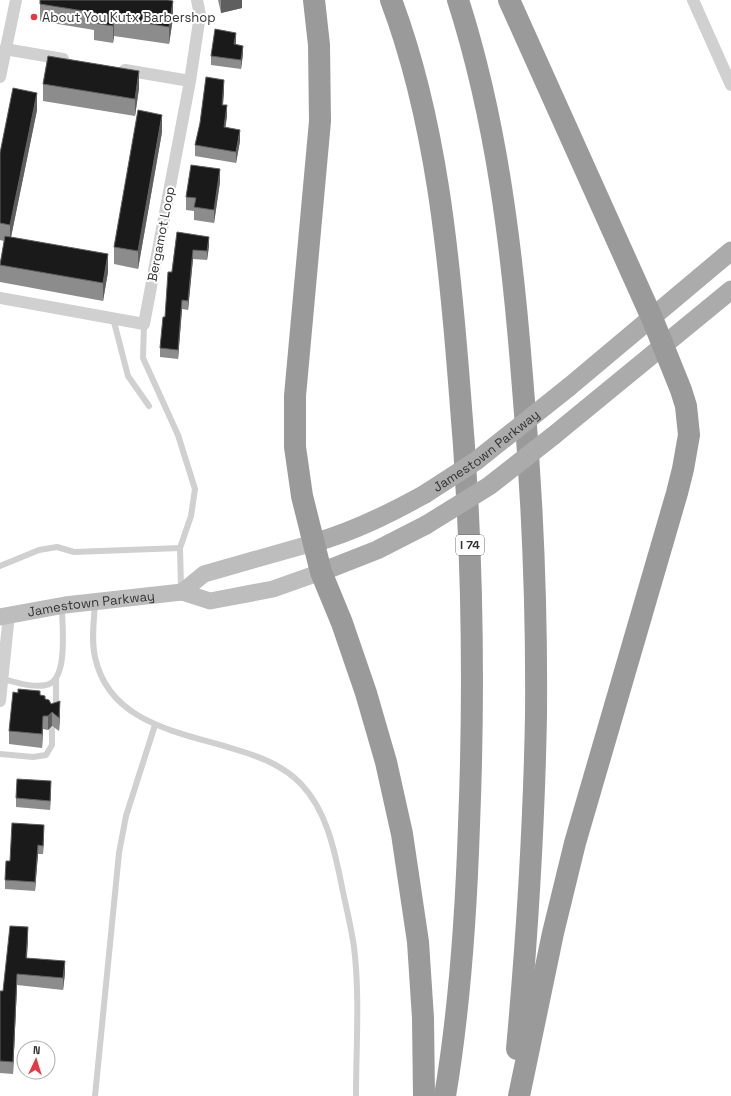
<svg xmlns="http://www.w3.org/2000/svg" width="731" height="1096" font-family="'Space Grotesk',sans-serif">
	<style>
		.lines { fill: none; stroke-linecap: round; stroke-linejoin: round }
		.service { stroke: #d0d0d0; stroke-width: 6 }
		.minor { stroke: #d0d0d0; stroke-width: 12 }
		.secondary { stroke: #bdbdbd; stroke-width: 17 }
		.primary { stroke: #ababab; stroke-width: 19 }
		.motorway { stroke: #9a9a9a; stroke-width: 22 }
		.primary-bridge { stroke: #ababab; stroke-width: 19 }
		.wall { fill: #8c8c8c }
		.shaded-wall { fill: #5f5f5f }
		.building { fill: #1a1a1a; stroke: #5f5f5f }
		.poi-dot { fill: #e63946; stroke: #fff; stroke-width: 1.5 }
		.labels { text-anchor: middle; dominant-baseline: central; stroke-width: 4; stroke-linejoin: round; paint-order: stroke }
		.shield { fill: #fff; stroke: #707070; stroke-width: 1 }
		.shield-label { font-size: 12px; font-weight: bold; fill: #333 }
		.poi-label { font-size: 13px; fill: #333; stroke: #fff; text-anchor: start }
		.street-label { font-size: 13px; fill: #333; stroke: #fff }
	</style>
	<rect width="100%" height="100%" fill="#fff"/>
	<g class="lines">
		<!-- service -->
		<g class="service">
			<polyline points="113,318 128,376 149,406"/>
			<polyline points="144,324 143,358 178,435 195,489 191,516 180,548 181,588"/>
			<polyline points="0,566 39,550 57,547 74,552 180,548"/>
			<path d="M95 603C94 621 91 640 95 657 109 723 179 732 234 749 258 756 283 765 301 784 326 810 334 848 341 882 345 903 351 925 354 947 360 996 356 1047 356 1096"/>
			<path d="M2 679C16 682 32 688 46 685 69 681 62 625 62 608"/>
			<polyline points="54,710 56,702 56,679"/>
			<polyline points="0,754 33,757 46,755 52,745 52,730"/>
			<polyline points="95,1096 119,853 126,816 155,725"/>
		</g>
		<!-- minor -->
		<g class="minor">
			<polyline points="693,0 731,85"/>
			<polyline points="5,49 63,59"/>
			<polyline points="125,70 190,81"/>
			<polyline points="0,77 16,0"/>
			<polyline points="0,298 144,324 190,81 200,15 197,0"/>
			<polyline points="0,701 9,615"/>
		</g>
		<!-- secondary -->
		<g class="secondary">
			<polyline points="182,592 204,574 313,543"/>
			<path id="s1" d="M0 617 65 605 182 592 210 601 273 589 321 572"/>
		</g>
		<!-- primary -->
		<g class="primary">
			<polyline points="569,387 731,251"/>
			<polyline points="553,436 731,290"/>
			<path d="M313 543C353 532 389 514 425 494"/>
			<polyline points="321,572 377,550 426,525"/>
		</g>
		<!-- motorway -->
		<g class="motorway">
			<polyline points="314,0 319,45 320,121 295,396 295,447 302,496 321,572 342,623 366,693 386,762 402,834 418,942 423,1018 424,1096"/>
			<path d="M391 0C436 119 449 255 459 382 472 529 475 677 469 825 466 916 460 1007 445 1096"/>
			<path d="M458 0C497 122 512 249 522 376 532 489 537 602 536 715 534 827 527 938 517 1049"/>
			<polyline points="509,0 652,318 681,390 686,406 689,435 683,469 677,493 575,843 553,933 519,1096"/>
		</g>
		<!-- primary-bridge -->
		<g class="primary-bridge">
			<path id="s2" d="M425 494 476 461 569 387"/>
			<polyline points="426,525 489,486 553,436"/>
		</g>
	</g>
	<!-- wall -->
	<g class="wall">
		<polygon points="218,0 242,0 242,8 221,13"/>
		<polygon points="40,4 173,18 169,44 114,36 113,43 94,40 94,30 40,21"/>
		<polygon points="236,42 236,44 243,54 241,69 211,65 211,56"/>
		<polygon points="43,84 139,88 135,116 43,101"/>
		<polygon points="224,91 223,105 227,116 225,127 240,141 236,163 195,156 195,145"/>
		<polygon points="37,110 11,237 108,272 103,301 0,282 0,263 4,241 0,240 0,153"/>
		<polygon points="162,132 138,269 114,264 114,247"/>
		<polygon points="220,182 214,223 194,220 194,211 186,210 186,197"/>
		<polygon points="177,232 209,246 207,260 193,259 188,310 182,309 178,359 160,357 160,348 165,317"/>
		<polygon points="40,695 51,704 60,714 59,731 52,726 48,730 43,729 42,748 9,744 9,731"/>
		<polygon points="51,790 50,810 16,807 16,798"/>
		<polygon points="44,834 43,854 38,854 35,891 5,889 5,880 10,861"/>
		<polygon points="28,939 27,958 65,973 63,990 17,985 13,1074 0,1073 0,991 3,991"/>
	</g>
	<!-- shaded-wall -->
	<g class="shaded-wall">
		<polygon points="221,0 242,0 242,8 221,13"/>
		<polygon points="173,1 173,18 169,44 169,27"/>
		<polygon points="114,18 114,36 113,43 113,26"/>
		<polygon points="236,33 236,42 234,53 234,44"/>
		<polygon points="243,46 243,54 241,69 241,60"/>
		<polygon points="139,71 139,88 135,116 135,99"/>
		<polygon points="224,80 224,91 222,116 222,105"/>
		<polygon points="37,93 37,110 10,242 10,225"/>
		<polygon points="227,105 227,116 224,138 224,127"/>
		<polygon points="162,115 162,132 138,269 138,251"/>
		<polygon points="240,130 240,141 236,163 236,152"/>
		<polygon points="220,169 220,182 214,223 214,210"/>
		<polygon points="209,237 209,246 207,260 207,251"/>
		<polygon points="193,250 193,259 188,310 188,301"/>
		<polygon points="108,254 108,272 103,301 103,283"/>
		<polygon points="182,300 182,309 178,359 178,350"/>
		<polygon points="60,701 60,714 59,731 59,718"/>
		<polygon points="52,712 52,726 48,730 48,716"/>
		<polygon points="43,716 43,729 42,748 42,734"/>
		<polygon points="51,781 51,790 50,810 50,801"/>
		<polygon points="44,825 44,834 43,854 43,846"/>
		<polygon points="38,845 38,854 35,891 35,882"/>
		<polygon points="28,927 28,939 26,969 26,958"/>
		<polygon points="65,961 65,973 63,990 63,978"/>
		<polygon points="17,974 17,985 13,1074 13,1062"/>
	</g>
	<!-- building -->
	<g class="building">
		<polygon points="40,0 168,0 173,1 169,27 114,18 113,26 94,23 96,13 40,4"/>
		<polygon points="215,29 236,33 234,44 243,46 241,60 211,56"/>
		<polygon points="48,56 139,71 135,99 43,84"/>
		<polygon points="206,77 224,80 222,105 227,105 224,127 240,130 236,152 195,145 200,123"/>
		<polygon points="13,88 37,93 10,225 0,223 0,153"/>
		<polygon points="138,110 162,115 138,251 114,247"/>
		<polygon points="191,165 220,169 214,210 194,207 196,198 186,197"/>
		<polygon points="177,232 209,237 207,251 193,250 188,301 182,300 178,350 160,348 163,317 165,317 168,272 172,272"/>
		<polygon points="5,236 108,254 103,283 0,265"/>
		<polygon points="18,689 40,691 40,695 45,696 45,699 49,700 51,704 60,701 59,718 52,712 48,716 43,716 42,734 9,731 13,692 18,693"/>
		<polygon points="17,779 51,781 50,801 16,798"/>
		<polygon points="12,823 44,825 43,846 38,845 35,882 5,880 6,861 10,861"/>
		<polygon points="10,926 28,927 26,958 65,961 63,978 17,974 13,1062 0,1061 0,991 3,991"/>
	</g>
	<!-- markers -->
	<circle class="poi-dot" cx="34" cy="17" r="4"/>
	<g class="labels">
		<!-- shield labels -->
		<rect class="shield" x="456" y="535" width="28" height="20" rx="3"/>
		<g class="shield-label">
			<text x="470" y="545">I 74</text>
		</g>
		<!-- poi labels -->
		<g class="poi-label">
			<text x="42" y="17">About You Kutx Barbershop</text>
		</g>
		<!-- street labels -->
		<g class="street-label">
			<text transform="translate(161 234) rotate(-79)">Bergamot Loop</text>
			<text stroke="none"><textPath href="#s2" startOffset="75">Jamestown Parkway</textPath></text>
			<text stroke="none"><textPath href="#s1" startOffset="92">Jamestown Parkway</textPath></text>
		</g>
	</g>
	<!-- north arrow -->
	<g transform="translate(36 1060) rotate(4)"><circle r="19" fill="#ffffff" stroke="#adadad"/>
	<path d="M0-3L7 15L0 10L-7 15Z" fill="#e63946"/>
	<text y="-6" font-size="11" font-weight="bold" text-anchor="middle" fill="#333333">N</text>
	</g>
</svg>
